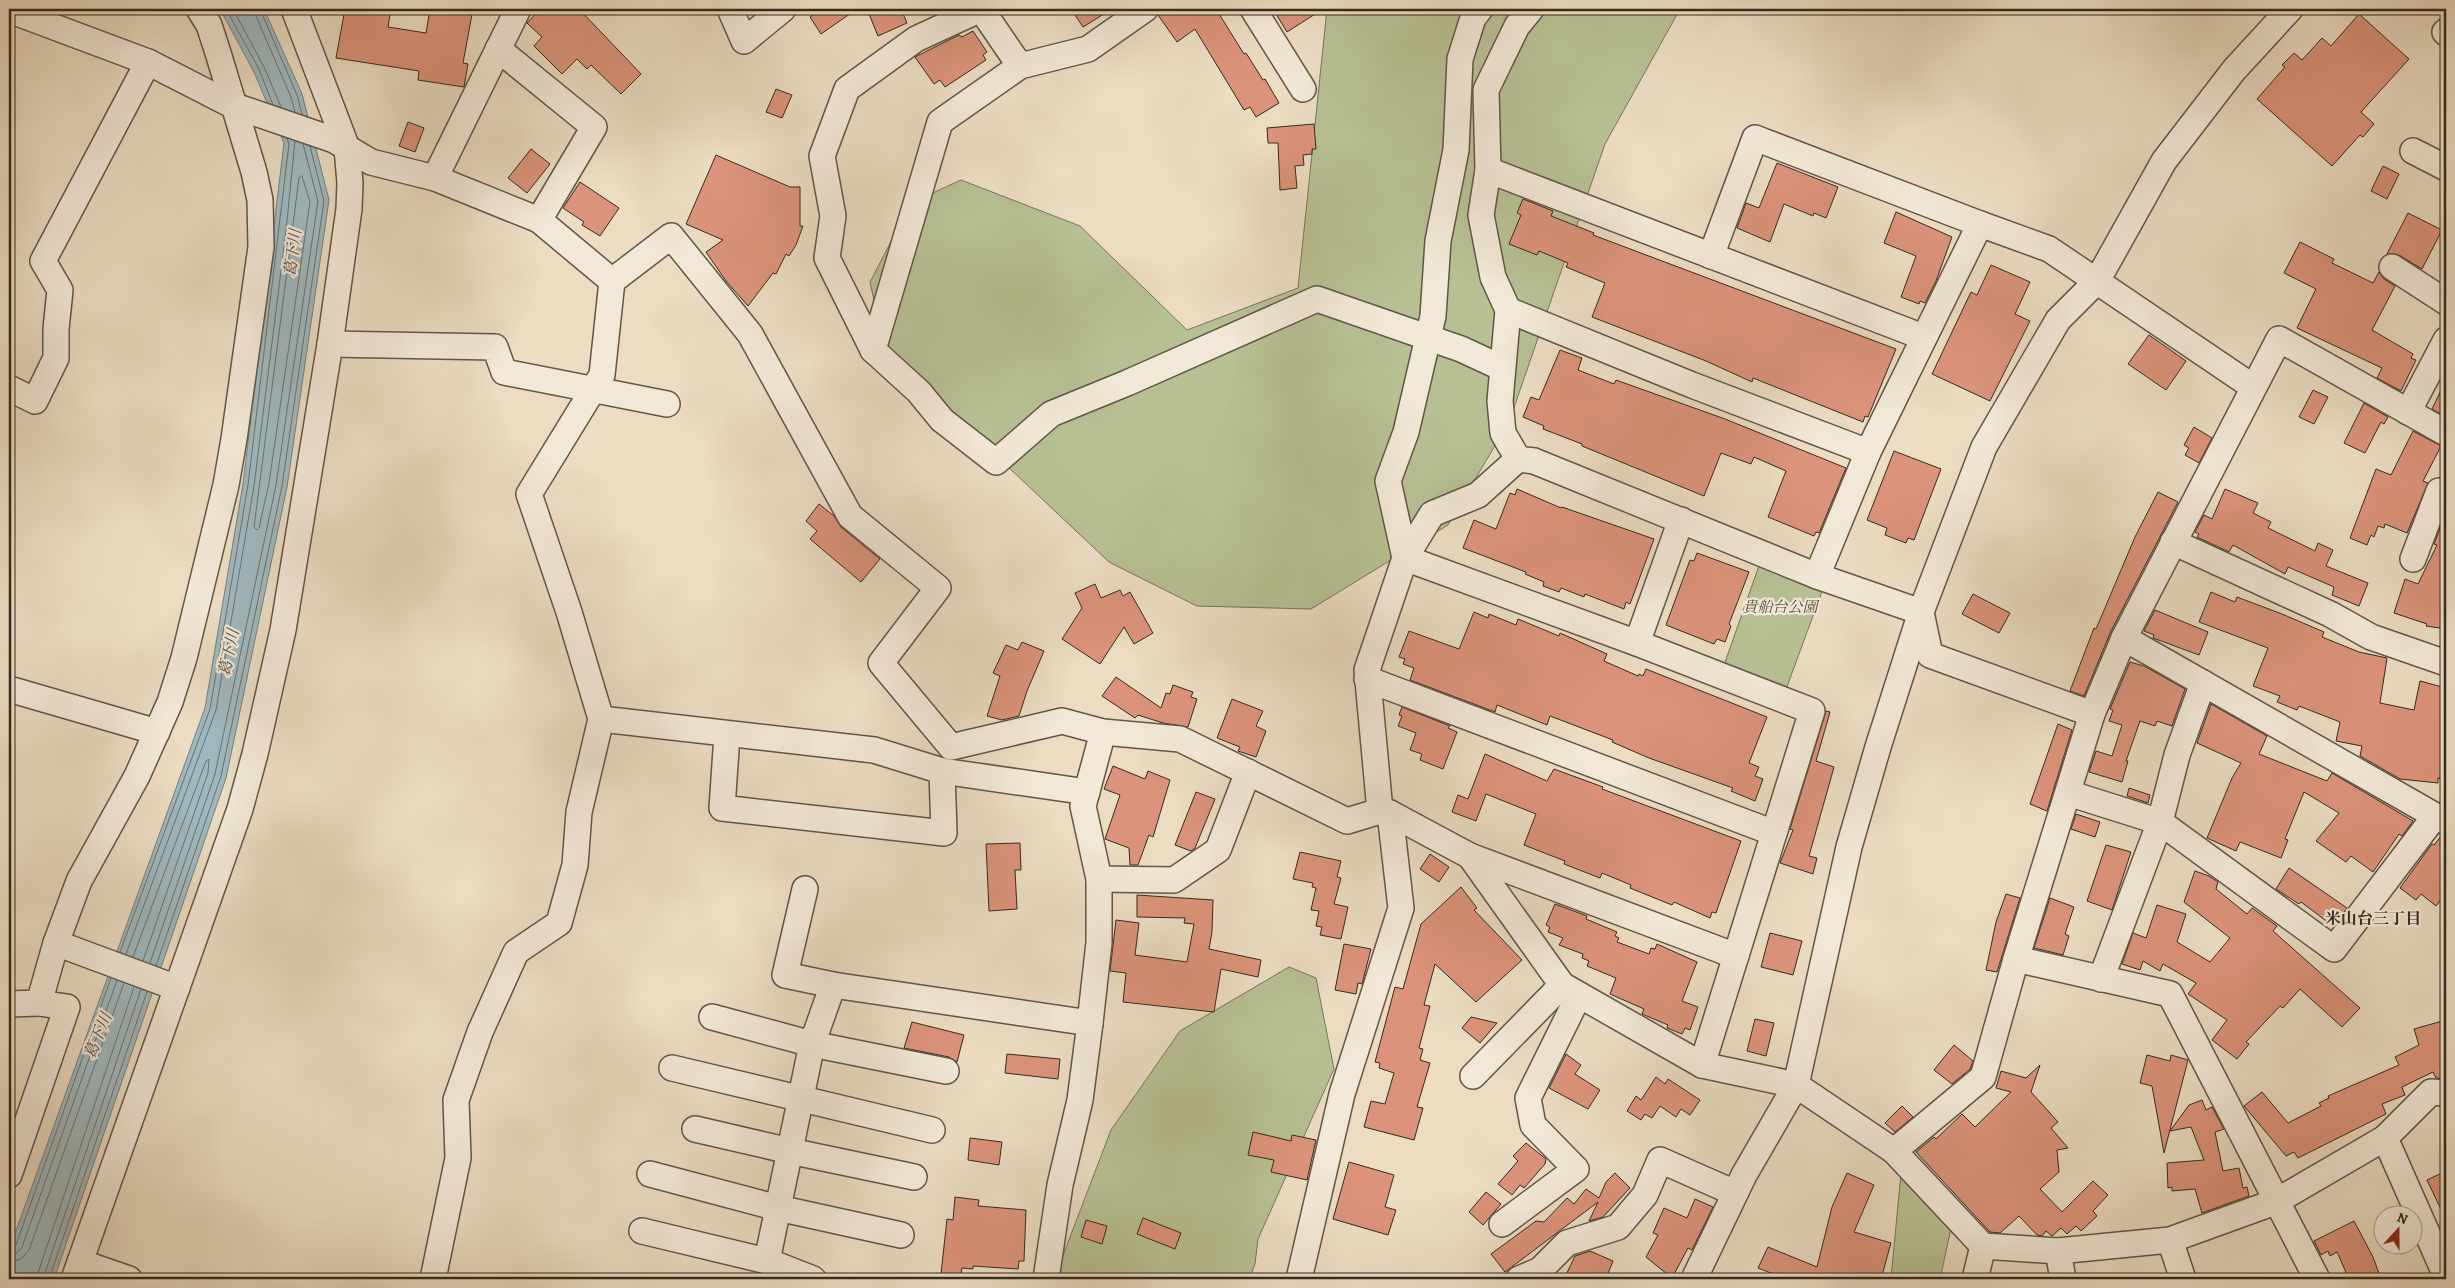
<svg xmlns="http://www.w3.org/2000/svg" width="2455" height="1288" font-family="Alegreya,'Noto Serif JP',serif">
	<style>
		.green { fill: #b7c093; stroke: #767558 }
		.water { fill: #9fb8bf; stroke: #757f7e }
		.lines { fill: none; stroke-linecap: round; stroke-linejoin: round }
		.shore { stroke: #6a716e; stroke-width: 1 }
		.building { fill: #db937b; stroke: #352a1d }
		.minor-casing { stroke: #625646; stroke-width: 28 }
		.minor { stroke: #f2e8d7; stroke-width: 25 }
		.labels { text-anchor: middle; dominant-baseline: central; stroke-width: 4.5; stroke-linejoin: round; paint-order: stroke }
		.park-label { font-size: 15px; font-style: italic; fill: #56503a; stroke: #f2e8d7 }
		.water-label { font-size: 16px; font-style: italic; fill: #504e46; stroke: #f2e8d7 }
		.neighbourhood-label { font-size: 16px; font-weight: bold; fill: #352a1d; stroke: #f2e8d7 }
	</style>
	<rect width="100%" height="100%" fill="#ebdcc2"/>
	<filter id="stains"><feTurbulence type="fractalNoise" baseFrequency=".004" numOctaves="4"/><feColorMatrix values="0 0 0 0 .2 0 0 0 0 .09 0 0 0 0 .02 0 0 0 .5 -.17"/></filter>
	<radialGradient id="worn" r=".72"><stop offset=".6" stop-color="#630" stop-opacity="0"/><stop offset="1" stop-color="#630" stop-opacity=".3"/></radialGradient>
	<!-- green -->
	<g class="green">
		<polygon points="1327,9 1680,9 1605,144 1509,422 1448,525 1311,609 1197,606 1109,562 885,351 870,282 911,203 961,180 1080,226 1187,330 1298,288"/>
		<polygon points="1761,560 1824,586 1785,692 1723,668"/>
		<polygon points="1289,967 1316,978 1334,1069 1258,1239 1255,1264 1249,1279 1054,1279 1111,1130 1180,1031"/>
		<polygon points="1901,1173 1952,1224 1940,1279 1891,1279"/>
	</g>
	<!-- water -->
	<polygon class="water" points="220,9 264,9 302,94 329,200 287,487 226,778 54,1279 9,1279 9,1250 205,708 243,484 284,143 254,72"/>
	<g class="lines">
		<!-- shore -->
		<g class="shore">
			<polyline points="226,9 259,69 273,105"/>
			<polyline points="233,9 264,67 281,107"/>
			<polyline points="253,9 291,97 295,112"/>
			<polyline points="260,9 297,95 302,114"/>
			<polygon points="302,176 310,202 269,483 259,528 257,530 254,527 299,178"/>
			<polyline points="120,952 210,709 248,485 289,144 287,138"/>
			<polyline points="126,954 216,710 254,486 286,231 295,141"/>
			<polyline points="133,957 206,761 209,759 208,773 143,961"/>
			<polyline points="150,963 215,774 276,485 318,201 303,144"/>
			<polyline points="156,966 221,776 282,486 324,201 310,146"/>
			<polyline points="9,1249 16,1245 111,978"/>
			<polyline points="9,1255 16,1254 22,1247 117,980"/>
			<polyline points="9,1263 21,1259 29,1250 124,983"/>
			<polyline points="36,1279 134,987"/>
			<polyline points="43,1279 141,989"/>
			<polyline points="49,1279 147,992"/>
		</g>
	</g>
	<!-- building -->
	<g class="building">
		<polygon points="345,9 391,9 388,27 426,33 430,9 473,9 463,63 468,64 464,87 418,80 419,71 336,58"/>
		<polygon points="540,9 579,9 641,74 621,94 591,65 587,69 577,59 562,74 534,46 542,37 527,23"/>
		<polygon points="821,9 857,9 821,34 810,17"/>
		<polygon points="867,9 901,9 907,23 878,36"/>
		<polygon points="1071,9 1112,9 1083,27"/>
		<polygon points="1167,9 1216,9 1244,54 1246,53 1263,80 1265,79 1279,103 1256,117 1250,107 1244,110 1195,29 1177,42 1158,15"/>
		<polygon points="1273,9 1323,9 1287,32"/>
		<polygon points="2359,14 2409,59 2361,112 2374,124 2363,137 2360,135 2332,166 2257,99 2285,67 2282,65 2294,53 2302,60 2322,38 2331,46"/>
		<polygon points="973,31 987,52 983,55 986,60 945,87 940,80 934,84 915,57 959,35 962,37"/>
		<polygon points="776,89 792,95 782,118 766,112"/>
		<polygon points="408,122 424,128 415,152 399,146"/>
		<polygon points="1314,124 1316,149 1312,149 1312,154 1303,155 1304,165 1295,166 1297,188 1280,190 1278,143 1268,143 1267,128"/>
		<polygon points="531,149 550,164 527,193 508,178"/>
		<polygon points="716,155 790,187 800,187 800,226 803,226 796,245 789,256 786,254 776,274 773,273 748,306 726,281 706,252 723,240 686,224"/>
		<polygon points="1777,163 1838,187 1826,218 1814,213 1813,216 1784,204 1770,242 1737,228 1746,203 1759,208"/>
		<polygon points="2383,166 2399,174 2387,199 2371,191"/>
		<polygon points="580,182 619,208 600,236 582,225 584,222 563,208"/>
		<polygon points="1523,199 1553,211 1551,216 1594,233 1593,235 1896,349 1868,417 1865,416 1863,422 1753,378 1752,382 1706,361 1592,317 1605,283 1566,267 1568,263 1539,251 1537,255 1509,244 1521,215 1517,213"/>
		<polygon points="1896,212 1952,237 1936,281 1925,303 1920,301 1919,304 1901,297 1916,256 1884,243"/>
		<polygon points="2408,213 2442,230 2422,269 2399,255 2387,254"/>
		<polygon points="2300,242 2334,259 2332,263 2373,283 2379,272 2384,279 2395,286 2372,330 2413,354 2411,358 2416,360 2401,391 2377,378 2382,368 2297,328 2316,289 2284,273"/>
		<polygon points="1991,265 2030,282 2015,314 2030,321 1990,401 1932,374 1971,292 1977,295"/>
		<polygon points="2149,335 2186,361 2166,390 2128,364"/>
		<polygon points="1560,350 1582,358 1578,370 1614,384 1616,380 1725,419 1846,468 1819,533 1816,532 1814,536 1768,517 1786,471 1754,457 1751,464 1721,453 1704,496 1582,446 1582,444 1543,429 1544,426 1523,417 1531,397 1539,400"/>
		<polygon points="2446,380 2446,417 2432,409"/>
		<polygon points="2313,390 2328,397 2314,424 2299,417"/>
		<polygon points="2364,403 2388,417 2384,424 2381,422 2365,453 2344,443"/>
		<polygon points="2194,427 2212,438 2199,463 2185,455 2189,448 2184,445"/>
		<polygon points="2413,431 2441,446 2423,481 2428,483 2407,533 2385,524 2384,528 2378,526 2374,537 2371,535 2367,545 2350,538 2376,469 2391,475"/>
		<polygon points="1894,451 1941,469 1914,540 1908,538 1906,543 1885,535 1887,528 1867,520"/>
		<polygon points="1517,489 1561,508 1562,507 1654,539 1630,604 1626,602 1624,609 1585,594 1584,597 1561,588 1559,592 1543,586 1544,582 1525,574 1526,572 1463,548 1474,520 1496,529 1510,493 1515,495"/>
		<polygon points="2225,489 2258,503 2253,513 2271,522 2268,528 2315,551 2318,543 2333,550 2326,566 2368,583 2359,606 2332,595 2334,587 2288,567 2285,574 2233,545 2229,552 2197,537 2199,534 2195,532 2204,515 2212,519"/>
		<polygon points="2158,492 2178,502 2111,631 2084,696 2070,691 2094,628 2096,629 2135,537"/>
		<polygon points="819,504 834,516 841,527 880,559 861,582 810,539 817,531 806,521"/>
		<polygon points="2446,512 2446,629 2426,626 2427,624 2394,613 2405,579 2418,584 2437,545 2434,544"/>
		<polygon points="1697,553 1749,572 1729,624 1731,626 1725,642 1717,639 1714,644 1666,625 1690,560 1694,561"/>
		<polygon points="1095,584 1101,598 1120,590 1123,596 1130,592 1153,633 1134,644 1124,627 1100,664 1062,639 1082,608 1075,593"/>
		<polygon points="2211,592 2235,602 2237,597 2282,614 2324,632 2322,637 2359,652 2387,658 2380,703 2414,710 2420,681 2446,688 2446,779 2438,778 2438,783 2400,779 2360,756 2362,746 2336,741 2340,722 2299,706 2297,710 2277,702 2280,696 2253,686 2268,648 2199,622"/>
		<polygon points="1973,594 2010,613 1999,633 1962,614"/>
		<polygon points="2155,610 2208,632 2199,655 2153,638 2154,635 2144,631"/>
		<polygon points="1474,612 1488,618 1489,614 1516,625 1518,619 1559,636 1560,633 1607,654 1604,661 1638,676 1639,674 1643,676 1646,669 1767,717 1749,763 1759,767 1755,776 1763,779 1755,801 1731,791 1733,788 1649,758 1612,742 1613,740 1550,716 1547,725 1497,705 1495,712 1410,680 1414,668 1403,664 1405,659 1399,657 1409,631 1459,649"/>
		<polygon points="1022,642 1044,651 1027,691 1019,716 1002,720 987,716 1000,676 993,673 1006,645 1018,650"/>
		<polygon points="2130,662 2144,666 2185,689 2172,726 2157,721 2155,726 2140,721 2126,761 2128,761 2122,782 2089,772 2096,751 2112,756 2122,725 2109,721 2113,710 2110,709"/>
		<polygon points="1116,677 1161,708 1166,693 1170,694 1173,685 1193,692 1191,697 1197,699 1188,727 1163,723 1138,715 1135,718 1102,696"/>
		<polygon points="1232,699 1263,711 1256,726 1266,731 1256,757 1238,751 1240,747 1217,738"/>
		<polygon points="2211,704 2267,736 2259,754 2327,781 2332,773 2413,821 2402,836 2399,834 2373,872 2351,856 2346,862 2316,841 2339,813 2304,792 2285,839 2288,840 2281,858 2240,842 2236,851 2207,838 2232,778 2241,763 2197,743"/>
		<polygon points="1402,707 1450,726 1448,728 1457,732 1443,769 1420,760 1422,754 1410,750 1416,733 1398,726 1402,716 1399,715"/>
		<polygon points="1826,711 1830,712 1816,761 1834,767 1809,856 1817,858 1813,874 1780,863 1793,830 1790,829"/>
		<polygon points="2058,724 2072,730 2047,811 2030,804"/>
		<polygon points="1485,754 1547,781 1554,769 1603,787 1602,789 1741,841 1716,913 1712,912 1710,918 1674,902 1672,905 1630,888 1631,885 1602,873 1600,878 1564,864 1565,861 1524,845 1536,814 1486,794 1476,821 1452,812 1458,795 1468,799"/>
		<polygon points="1113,766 1145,779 1148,771 1170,780 1153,837 1149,835 1138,865 1130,865 1129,848 1105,839 1120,795 1104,789"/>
		<polygon points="2129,788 2150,795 2148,803 2127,796"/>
		<polygon points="1196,792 1215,799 1195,848 1191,851 1175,845"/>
		<polygon points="2076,814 2100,822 2095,837 2071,829"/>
		<polygon points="2442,835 2446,836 2446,893 2436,906 2421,894 2416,900 2400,888 2432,844 2434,845"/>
		<polygon points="1020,843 1021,870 1015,870 1017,909 989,911 986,844"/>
		<polygon points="2106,845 2131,852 2112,910 2087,901"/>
		<polygon points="1300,852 1341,861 1337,877 1341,878 1334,904 1348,907 1341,939 1320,935 1322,927 1316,926 1319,911 1311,910 1316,888 1312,887 1313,883 1293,879"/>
		<polygon points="1430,854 1449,867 1439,882 1420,869"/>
		<polygon points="2289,868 2347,908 2333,926 2301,902 2299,904 2276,889"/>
		<polygon points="2195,871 2209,876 2218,882 2216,889 2247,914 2252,908 2277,926 2273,931 2360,1008 2342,1027 2300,989 2283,1008 2280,1006 2246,1042 2249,1044 2237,1059 2212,1040 2227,1020 2188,994 2196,983 2163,964 2160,971 2143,961 2140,970 2122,964 2133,933 2146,938 2157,905 2186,914 2177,942 2210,962 2230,938 2184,902"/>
		<polygon points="1461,887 1477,908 1474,910 1522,960 1476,1002 1435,964 1424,1005 1430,1006 1419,1048 1423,1049 1420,1060 1430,1063 1417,1107 1423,1108 1414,1140 1364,1127 1371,1101 1385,1104 1394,1073 1379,1068 1380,1063 1375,1062 1395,987 1403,989 1421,924"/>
		<polygon points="2006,894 2020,898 1997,972 1986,970 1996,922"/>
		<polygon points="1137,895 1213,900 1212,932 1209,949 1261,960 1258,977 1221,969 1214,1012 1123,1002 1126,973 1110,971 1116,920 1139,923 1135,955 1187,962 1194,924 1184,923 1185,918 1137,917"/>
		<polygon points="2050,898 2074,907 2065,934 2069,936 2063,955 2034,948"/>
		<polygon points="1555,904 1587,916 1586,919 1617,932 1615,936 1619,938 1617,942 1649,954 1651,948 1655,949 1657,944 1697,962 1682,1001 1698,1007 1690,1030 1685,1028 1682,1034 1667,1028 1668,1025 1642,1014 1644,1009 1610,994 1616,978 1587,966 1589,961 1582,958 1583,954 1559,945 1563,938 1548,932 1550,927 1546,925"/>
		<polygon points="1770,933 1802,941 1793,975 1761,967"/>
		<polygon points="1344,944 1371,949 1362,984 1358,983 1356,994 1335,990"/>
		<polygon points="1471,1017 1497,1023 1480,1043 1462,1028"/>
		<polygon points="1755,1019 1774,1023 1766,1056 1747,1051"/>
		<polygon points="2446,1020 2446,1079 2436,1078 2433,1072 2402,1087 2405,1095 2382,1104 2386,1114 2298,1158 2294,1152 2286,1156 2244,1106 2262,1092 2288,1123 2321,1106 2319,1103 2329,1098 2328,1096 2399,1065 2395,1057 2419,1045 2414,1029"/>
		<polygon points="912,1022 964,1035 957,1062 949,1057 904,1048"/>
		<polygon points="1954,1045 1973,1061 1970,1069 1952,1084 1934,1070"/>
		<polygon points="1007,1054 1060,1059 1058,1079 1005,1073"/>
		<polygon points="1566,1054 1581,1065 1575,1074 1600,1090 1588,1109 1549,1088"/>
		<polygon points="2147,1055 2170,1061 2171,1055 2188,1060 2164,1153 2152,1086 2140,1083"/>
		<polygon points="2040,1065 2031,1092 2058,1122 2051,1128 2068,1148 2057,1150 2059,1172 2040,1189 2062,1212 2093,1181 2108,1195 2093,1211 2097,1216 2081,1231 2076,1226 2067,1234 2061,1228 2052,1236 2046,1231 2042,1236 2037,1235 2019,1216 2000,1233 1990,1232 1916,1152 1934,1137 1936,1139 1962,1114 1975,1127 2011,1092 1996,1088 2001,1071 2026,1078"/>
		<polygon points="1656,1077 1665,1084 1668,1079 1700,1100 1690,1115 1681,1109 1676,1117 1660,1106 1652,1118 1645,1114 1641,1120 1627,1111 1636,1096 1641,1100"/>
		<polygon points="2202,1100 2206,1110 2212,1107 2224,1129 2215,1132 2223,1171 2239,1168 2243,1188 2247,1187 2249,1196 2202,1213 2195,1189 2172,1191 2172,1187 2168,1188 2167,1163 2204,1160 2191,1127 2170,1131 2189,1105"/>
		<polygon points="1902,1106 1913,1117 1895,1132 1885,1123"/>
		<polygon points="1253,1132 1291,1141 1292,1135 1316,1140 1307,1180 1271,1172 1274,1160 1248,1155"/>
		<polygon points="970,1138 1002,1142 999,1165 968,1160"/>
		<polygon points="1526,1143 1546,1159 1545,1164 1524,1188 1520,1185 1512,1195 1498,1184 1518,1161 1513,1156"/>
		<polygon points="1349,1162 1394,1175 1385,1207 1396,1210 1388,1235 1333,1219"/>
		<polygon points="2446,1171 2446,1220 2427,1180"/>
		<polygon points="1615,1173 1630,1188 1603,1217 1589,1221 1598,1202 1505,1272 1491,1254 1536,1221 1544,1222 1567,1198 1574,1204 1586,1189 1599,1198 1606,1182"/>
		<polygon points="1847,1173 1874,1185 1854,1232 1891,1243 1881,1279 1786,1279 1758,1268 1768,1247 1817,1267 1832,1207"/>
		<polygon points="1486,1192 1501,1204 1483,1225 1469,1212"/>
		<polygon points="955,1197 979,1200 978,1206 1026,1210 1024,1261 1019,1261 1018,1269 973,1266 973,1269 962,1268 961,1276 941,1274 947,1219 953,1220"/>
		<polygon points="1695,1199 1713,1207 1692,1250 1688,1248 1672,1278 1646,1257 1658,1235 1653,1233 1664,1208 1687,1218"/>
		<polygon points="1143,1218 1181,1233 1175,1249 1137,1234"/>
		<polygon points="1086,1220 1107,1226 1102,1244 1081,1237"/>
		<polygon points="2354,1221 2373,1257 2381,1279 2349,1279 2337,1252 2330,1256 2328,1251 2321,1255 2314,1241"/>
		<polygon points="1590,1251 1613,1261 1607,1276 1599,1273 1596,1279 1577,1279 1566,1275 1575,1256"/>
	</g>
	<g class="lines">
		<!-- minor casing -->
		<g class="minor-casing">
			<g id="minor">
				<polyline points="730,9 744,41 783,9"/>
				<polyline points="1145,9 1088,49 1020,66 940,122 873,350 919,392 942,420 996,462 1051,414 1127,383 1317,299 1461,349 1502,368"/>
				<polyline points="1253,9 1303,89"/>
				<polyline points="9,10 148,62 232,105 334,140 371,162 435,178 539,220 612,281"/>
				<polyline points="2445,32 2446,33"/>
				<polyline points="498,49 594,127 539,220"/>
				<polyline points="2413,151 2446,168"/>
				<polyline points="1488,170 1923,337"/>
				<polyline points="435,178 518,9"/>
				<polyline points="1711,256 1755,138 1980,224"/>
				<polyline points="2392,267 2446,302"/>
				<polyline points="1508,310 1692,385 1868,452"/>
				<polyline points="330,344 495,347 504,372 667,404"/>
				<polyline points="873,350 827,258 833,216 822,156 847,89 916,39 981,9 1020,66"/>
				<polyline points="9,388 35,401 56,358 56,329 60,290 43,261 148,62"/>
				<polyline points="2408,412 2446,340"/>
				<polyline points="1518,459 1534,461 1817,576 1921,612 1930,655 2092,714"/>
				<polyline points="1518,459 1503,433 1500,401 1508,310 1493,277 1481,215 1488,170 1486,90 1517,26 1531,9"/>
				<polyline points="2173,542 2330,614 2371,637 2446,663"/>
				<polyline points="1405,558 1637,643 1812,711 1702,1065"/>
				<polyline points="1405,558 1388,481 1406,432 1433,316 1438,241 1456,150 1460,59 1473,18 1480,9"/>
				<polyline points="2413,559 2439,491 2446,495"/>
				<polyline points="1817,576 1868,452 1980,224 2049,249 2253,387"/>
				<polyline points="2124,638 2446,822"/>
				<polyline points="1637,643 1681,520"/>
				<polyline points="1367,679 1774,833"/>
				<polyline points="9,689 157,732"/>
				<polyline points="601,719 874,750 942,771 1087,792"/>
				<polyline points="727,735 722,808 944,833 942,771"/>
				<polyline points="2068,793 2160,822 2334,949 2435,816"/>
				<polyline points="1380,811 1367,670 1405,558 1432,514 1478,495 1518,459"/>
				<polyline points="1470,856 1736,956"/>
				<polyline points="1099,879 1174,880 1218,850 1248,772"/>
				<polyline points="805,889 785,975 833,985"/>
				<polyline points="56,943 177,988"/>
				<polyline points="2016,959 2170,994 2317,1279"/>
				<polyline points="2101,979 2160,822 2177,755 2203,683"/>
				<polyline points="9,1004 39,1003"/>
				<polyline points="712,1017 812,1044 946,1071"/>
				<polyline points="672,1068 932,1130"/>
				<polyline points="1473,1076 1562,985"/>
				<polyline points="695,1129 790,1151 914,1177"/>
				<polyline points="2385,1138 2446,1276"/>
				<polyline points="1894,1151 1983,1077 2016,959 2092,714 2124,638 2279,339 2446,433"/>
				<polyline points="650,1174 778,1208 901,1235"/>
				<polyline points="9,1175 67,1007 39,1003 56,943 79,881 137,776 170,702 184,658 226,485 234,439 261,247 260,200 254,172 219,56 209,25 199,9"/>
				<polyline points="1502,1224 1576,1169 1533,1125 1528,1098 1579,995"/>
				<polyline points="642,1231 767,1261"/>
				<polyline points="2170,1240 2183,1279"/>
				<polyline points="2058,1251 2063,1279"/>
				<polyline points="80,1262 129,1279"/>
				<polyline points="74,1279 240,809 255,754 283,630 330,344 349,209 350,183 347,148 294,9"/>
				<polyline points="433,1279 458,1158 456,1100 480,1032 516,952 559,923 575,865 579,812 601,719 569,612 529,494 602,375 612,281 671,236 750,334 850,516 938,588 881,663 951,747 1062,721 1103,732 1180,739 1347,821 1380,811 1390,813 1470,856 1562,985 1702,1065 1796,1085 1894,1151 1983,1246 2058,1251 2170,1240 2275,1202 2385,1138 2431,1092 2446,1093"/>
				<polyline points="813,1279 767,1261 812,1044 833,985 1090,1023 1099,943 1099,879 1083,806 1103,732"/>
				<polyline points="1046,1279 1060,1185 1080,1100 1090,1023"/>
				<polyline points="1299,1279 1342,1094 1401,908 1390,813"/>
				<polyline points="1519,1279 1540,1270 1567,1243 1618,1227 1645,1195 1660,1160 1735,1193"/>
				<polyline points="1694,1279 1744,1175 1796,1085 1849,847 1878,747 1921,612 1984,447 2058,320 2097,281 2164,161 2234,70 2290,9"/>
				<polyline points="1975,1279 1983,1246"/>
			</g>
		</g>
		<!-- minor -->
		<use href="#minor" class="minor"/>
	</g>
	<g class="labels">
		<!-- park labels -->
		<g class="park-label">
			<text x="1780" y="607">貴船台公園</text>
		</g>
		<!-- water labels -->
		<g class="water-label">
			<text transform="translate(293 253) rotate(-83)">葛下川</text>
			<text transform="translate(229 653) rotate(-78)">葛下川</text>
			<text transform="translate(98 1036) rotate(-68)">葛下川</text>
		</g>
		<!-- neighbourhood labels -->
		<g class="neighbourhood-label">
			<text x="2373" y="919">米山台三丁目</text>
		</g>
	</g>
	<!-- margin -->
	<rect width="2455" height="1288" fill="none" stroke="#ebdcc2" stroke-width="30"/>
	<rect x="10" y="10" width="2435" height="1268" fill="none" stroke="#352a1d" stroke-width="2.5"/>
	<rect x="15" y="15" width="2425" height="1258" fill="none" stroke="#352a1d"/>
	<!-- north arrow -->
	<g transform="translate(2398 1230) rotate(21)"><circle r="24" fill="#f2e8d7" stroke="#a69c8d"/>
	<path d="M0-4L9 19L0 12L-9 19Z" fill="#8f2418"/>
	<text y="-8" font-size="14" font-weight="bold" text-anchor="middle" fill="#352a1d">N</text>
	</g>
	<rect width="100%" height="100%" filter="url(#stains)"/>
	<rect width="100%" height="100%" fill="url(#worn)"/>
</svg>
